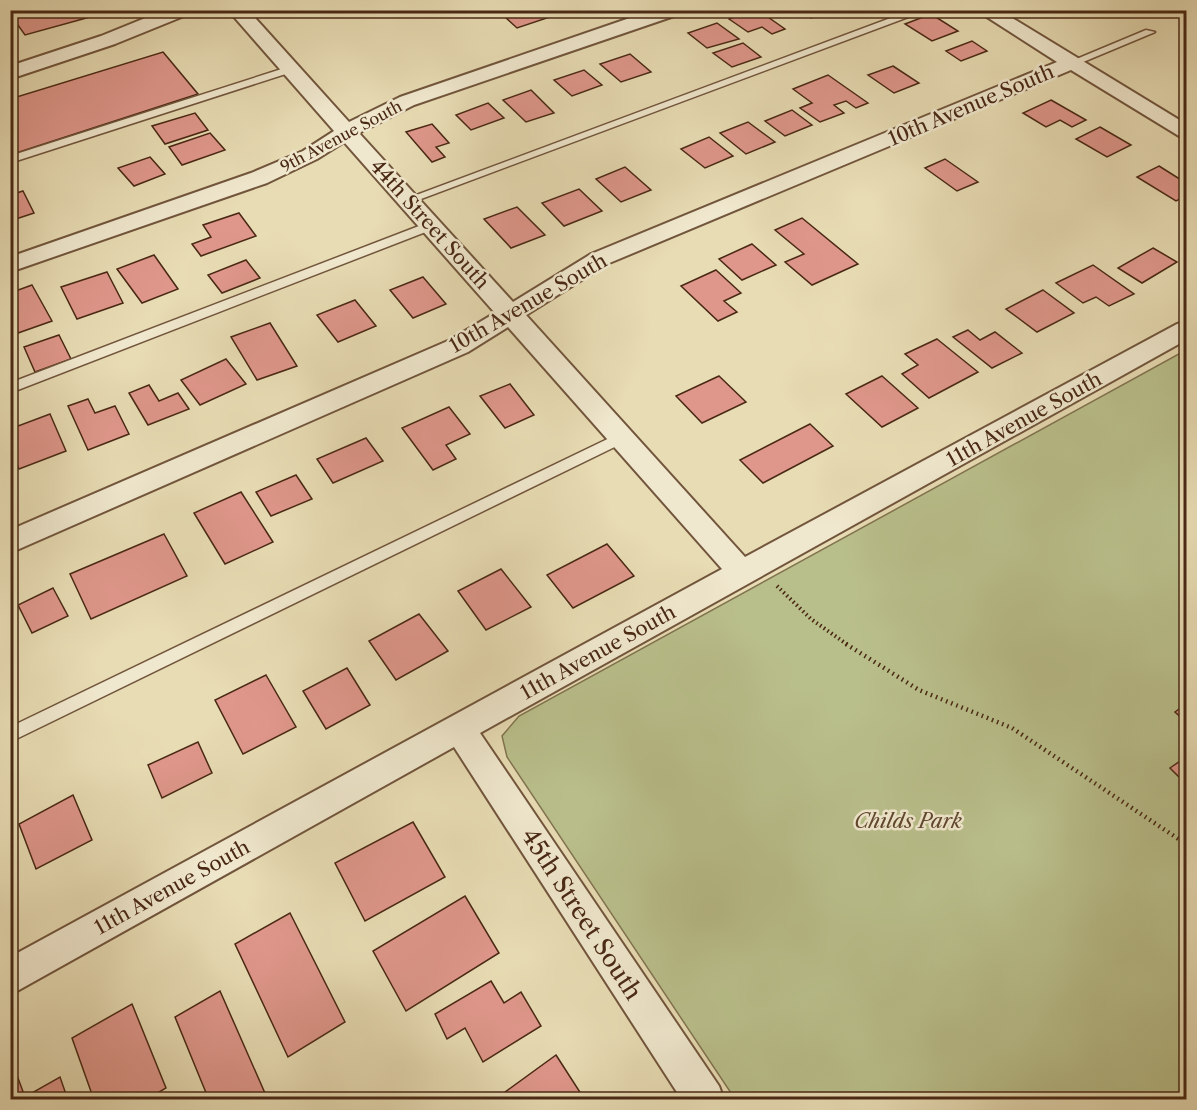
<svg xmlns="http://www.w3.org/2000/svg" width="1197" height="1110" font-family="'Libre Caslon Text',serif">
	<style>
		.green { fill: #b9bf8b; stroke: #817450; stroke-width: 1.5 }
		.building { fill: #df978b; stroke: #492814; stroke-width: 1.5 }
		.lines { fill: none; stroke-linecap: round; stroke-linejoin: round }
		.service-casing { stroke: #71553c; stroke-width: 3 }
		.minor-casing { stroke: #71553c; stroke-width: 4 }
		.path-far2 { stroke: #492814; stroke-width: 3; stroke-dasharray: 1 2; stroke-linecap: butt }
		.path-far1 { stroke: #492814; stroke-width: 4; stroke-dasharray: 1.5 3; stroke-linecap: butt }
		.path { stroke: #492814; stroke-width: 4.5; stroke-dasharray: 1.5 4; stroke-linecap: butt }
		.service { fill: #f0e8ce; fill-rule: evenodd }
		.minor { fill: #f0e8ce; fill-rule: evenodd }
		.labels { text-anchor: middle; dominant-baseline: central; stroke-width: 5; stroke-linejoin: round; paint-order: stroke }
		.far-street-label { font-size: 16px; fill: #492814; stroke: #f0e8ce }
		.street-label { font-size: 20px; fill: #492814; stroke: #f0e8ce }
		.park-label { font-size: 20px; font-style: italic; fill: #5f462c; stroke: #f0e8ce }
		.near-street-label { font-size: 24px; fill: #492814; stroke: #f0e8ce }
	</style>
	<rect width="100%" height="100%" fill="#e8dcb4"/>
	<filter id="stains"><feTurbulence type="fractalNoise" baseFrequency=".00333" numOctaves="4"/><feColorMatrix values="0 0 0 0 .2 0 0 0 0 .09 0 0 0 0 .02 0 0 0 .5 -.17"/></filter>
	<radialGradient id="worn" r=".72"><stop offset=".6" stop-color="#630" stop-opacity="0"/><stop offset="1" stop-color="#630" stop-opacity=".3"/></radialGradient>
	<!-- green -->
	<polygon class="green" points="1186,350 1186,1099 735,1099 507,757 502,736 519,716"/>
	<!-- building -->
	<g class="building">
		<polygon points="10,10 86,10 90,17 25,35 10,14"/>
		<polygon points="527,10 567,10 568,11 517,28 505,17"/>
		<polygon points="754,10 758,10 785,29 772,34 762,27 748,32 729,19"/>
		<polygon points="780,10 822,10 825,13 811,18 802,12 788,16"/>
		<polygon points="931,14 958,31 932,41 905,24"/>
		<polygon points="717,23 739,39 707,48 688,33"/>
		<polygon points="972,41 987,51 961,61 946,51"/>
		<polygon points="743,43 761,57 732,67 713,53"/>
		<polygon points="163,52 198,94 10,155 10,99"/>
		<polygon points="630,54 651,72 621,82 600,64"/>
		<polygon points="893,66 919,83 894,93 868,75"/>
		<polygon points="584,70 602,85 572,96 554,80"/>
		<polygon points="828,75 868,103 856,108 846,101 834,105 844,113 820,122 800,108 812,103 793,89"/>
		<polygon points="531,90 554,113 526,122 503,100"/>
		<polygon points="1051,100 1086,120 1072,127 1060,120 1046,127 1023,113"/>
		<polygon points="488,103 504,118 471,130 456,115"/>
		<polygon points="792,110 812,125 785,136 765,121"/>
		<polygon points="195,113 208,130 165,144 152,126"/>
		<polygon points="748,122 775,142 746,154 720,133"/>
		<polygon points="432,124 449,143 436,147 445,157 432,162 406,132"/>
		<polygon points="1100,127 1131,145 1107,157 1076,139"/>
		<polygon points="210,133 225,150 182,165 169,147"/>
		<polygon points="709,137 733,156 705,168 681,149"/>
		<polygon points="150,157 165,174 134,186 118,168"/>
		<polygon points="945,159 978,182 957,191 925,168"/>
		<polygon points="1159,166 1186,183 1186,196 1176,201 1137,177"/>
		<polygon points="625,167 651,190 621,202 596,179"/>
		<polygon points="579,189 602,211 564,226 542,203"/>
		<polygon points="23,191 34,213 10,221 10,195"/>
		<polygon points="517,207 545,235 511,248 484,219"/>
		<polygon points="239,213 256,236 201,256 192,244 211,237 203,225"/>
		<polygon points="802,218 858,264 812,285 785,262 804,254 775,230"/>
		<polygon points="752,244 776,265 742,280 719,259"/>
		<polygon points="1153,248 1177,262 1142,283 1118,268"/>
		<polygon points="154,255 178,289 142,303 117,269"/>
		<polygon points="246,260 260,278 222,293 208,275"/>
		<polygon points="1093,265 1134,294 1109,306 1096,297 1083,303 1056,283"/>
		<polygon points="716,270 741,293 724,301 737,312 718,321 681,286"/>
		<polygon points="107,272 123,303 77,319 61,287"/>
		<polygon points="423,277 446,304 413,318 390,290"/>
		<polygon points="32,285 52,321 18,333 10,319 10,293"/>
		<polygon points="1043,290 1074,313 1037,332 1006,309"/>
		<polygon points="355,300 376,326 338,342 317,315"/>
		<polygon points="270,323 297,366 257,380 231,337"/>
		<polygon points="968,330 980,340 995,332 1022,353 992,368 953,337"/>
		<polygon points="59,335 71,359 35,372 24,347"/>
		<polygon points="937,339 978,372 929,398 902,374 918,365 905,354"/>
		<polygon points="226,359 246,384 200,405 181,380"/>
		<polygon points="719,376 746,402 702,423 676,396"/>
		<polygon points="882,376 918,408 882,427 846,394"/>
		<polygon points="510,384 534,415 505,428 480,396"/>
		<polygon points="149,385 159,401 178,393 189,409 148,425 129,393"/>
		<polygon points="88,399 95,413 115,406 129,434 88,450 68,406"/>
		<polygon points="449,407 470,434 446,445 456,459 433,470 402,428"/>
		<polygon points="50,414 66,451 19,469 10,448 10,429"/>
		<polygon points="810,424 833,446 763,483 740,460"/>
		<polygon points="366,438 383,461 333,483 317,459"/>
		<polygon points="296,475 312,499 271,516 256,492"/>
		<polygon points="241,492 273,542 225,564 194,513"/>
		<polygon points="164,534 187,576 91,619 70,574"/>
		<polygon points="607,544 634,576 573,608 547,575"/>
		<polygon points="501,569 531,607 486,630 458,591"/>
		<polygon points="53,588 68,616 32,633 18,605"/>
		<polygon points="419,614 448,651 396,680 369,641"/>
		<polygon points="347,668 370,705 326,729 303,691"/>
		<polygon points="266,675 296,727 243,754 215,700"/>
		<polygon points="1186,704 1186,722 1175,712"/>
		<polygon points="198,742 212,773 162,798 148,765"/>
		<polygon points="1186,757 1186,784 1170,768"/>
		<polygon points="73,795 92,840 36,869 19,824"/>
		<polygon points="413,822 445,877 365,921 335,863"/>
		<polygon points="465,896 499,953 406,1011 373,951"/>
		<polygon points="290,913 345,1022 288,1057 235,944"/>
		<polygon points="491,981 504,1003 521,992 541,1026 483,1062 465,1028 447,1039 435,1014"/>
		<polygon points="220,991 268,1100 209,1100 175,1017"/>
		<polygon points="132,1004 166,1088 146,1100 94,1100 72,1038"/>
		<polygon points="556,1055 585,1100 494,1100"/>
		<polygon points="15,1070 25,1097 60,1077 68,1100 10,1100 10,1073"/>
	</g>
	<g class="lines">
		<!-- service casing -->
		<g class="service-casing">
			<g id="service">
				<polygon points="912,10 927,10 413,202 405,202 403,200"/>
				<polygon points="1146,30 1155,32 1076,65 1067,63"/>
				<polygon points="291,66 296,69 295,71 10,163 10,156"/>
				<polygon points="432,221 436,222 436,228 10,393 10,383"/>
				<polygon points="622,432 629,437 627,441 10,742 10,727"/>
			</g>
		</g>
		<!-- minor casing -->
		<g class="minor-casing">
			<g id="minor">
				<polygon points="165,10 191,10 189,14 115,44 10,79 10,66 101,36"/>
				<polygon points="228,10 248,10 349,122 400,97 653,10 682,10 680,14 414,105 359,133 513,302 591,254 1057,62 976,10 999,10 1186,124 1186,138 1179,136 1071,70 607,264 526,315 745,557 1177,324 1186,322 1186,340 480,733 719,1086 724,1100 682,1100 454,747 10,995 10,957 722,569 508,327 468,352 10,553 10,530 450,340 495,313 344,142 317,159 267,183 10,272 10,257 251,173 303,151 334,131"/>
			</g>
		</g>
		<!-- path-far2 -->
		<polyline class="path-far2" points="1182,10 1186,11"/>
		<!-- path-far1 -->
		<polyline class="path-far1" points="777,586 811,619 848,645"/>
		<!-- path -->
		<polyline class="path" points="846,644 919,690 1012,728 1186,844"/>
		<!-- service -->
		<use href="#service" class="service"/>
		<!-- minor -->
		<use href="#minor" class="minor"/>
	</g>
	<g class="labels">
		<!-- far-street labels -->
		<g class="far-street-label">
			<text transform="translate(341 136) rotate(-28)">9th Avenue South</text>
		</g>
		<!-- street labels -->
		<g class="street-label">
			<text transform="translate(971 105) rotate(-23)">10th Avenue South</text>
			<text transform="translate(430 224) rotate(48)">44th Street South</text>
			<text transform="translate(528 303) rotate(-30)">10th Avenue South</text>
			<text transform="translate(1024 419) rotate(-29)">11th Avenue South</text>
			<text transform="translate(598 652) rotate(-29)">11th Avenue South</text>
			<text transform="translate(172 887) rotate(-29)">11th Avenue South</text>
		</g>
		<!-- park labels -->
		<g class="park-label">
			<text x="908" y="821">Childs Park</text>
		</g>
		<!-- near-street labels -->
		<g class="near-street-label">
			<text transform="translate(582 914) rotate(57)">45th Street South</text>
		</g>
	</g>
	<!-- margin -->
	<rect width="1197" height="1110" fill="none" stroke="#e8dcb4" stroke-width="36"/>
	<rect x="12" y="12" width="1173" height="1086" fill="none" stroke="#492814" stroke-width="3"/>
	<rect x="18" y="18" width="1161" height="1074" fill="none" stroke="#492814" stroke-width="1.5"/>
	<rect width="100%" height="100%" filter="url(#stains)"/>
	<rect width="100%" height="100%" fill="url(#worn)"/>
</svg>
